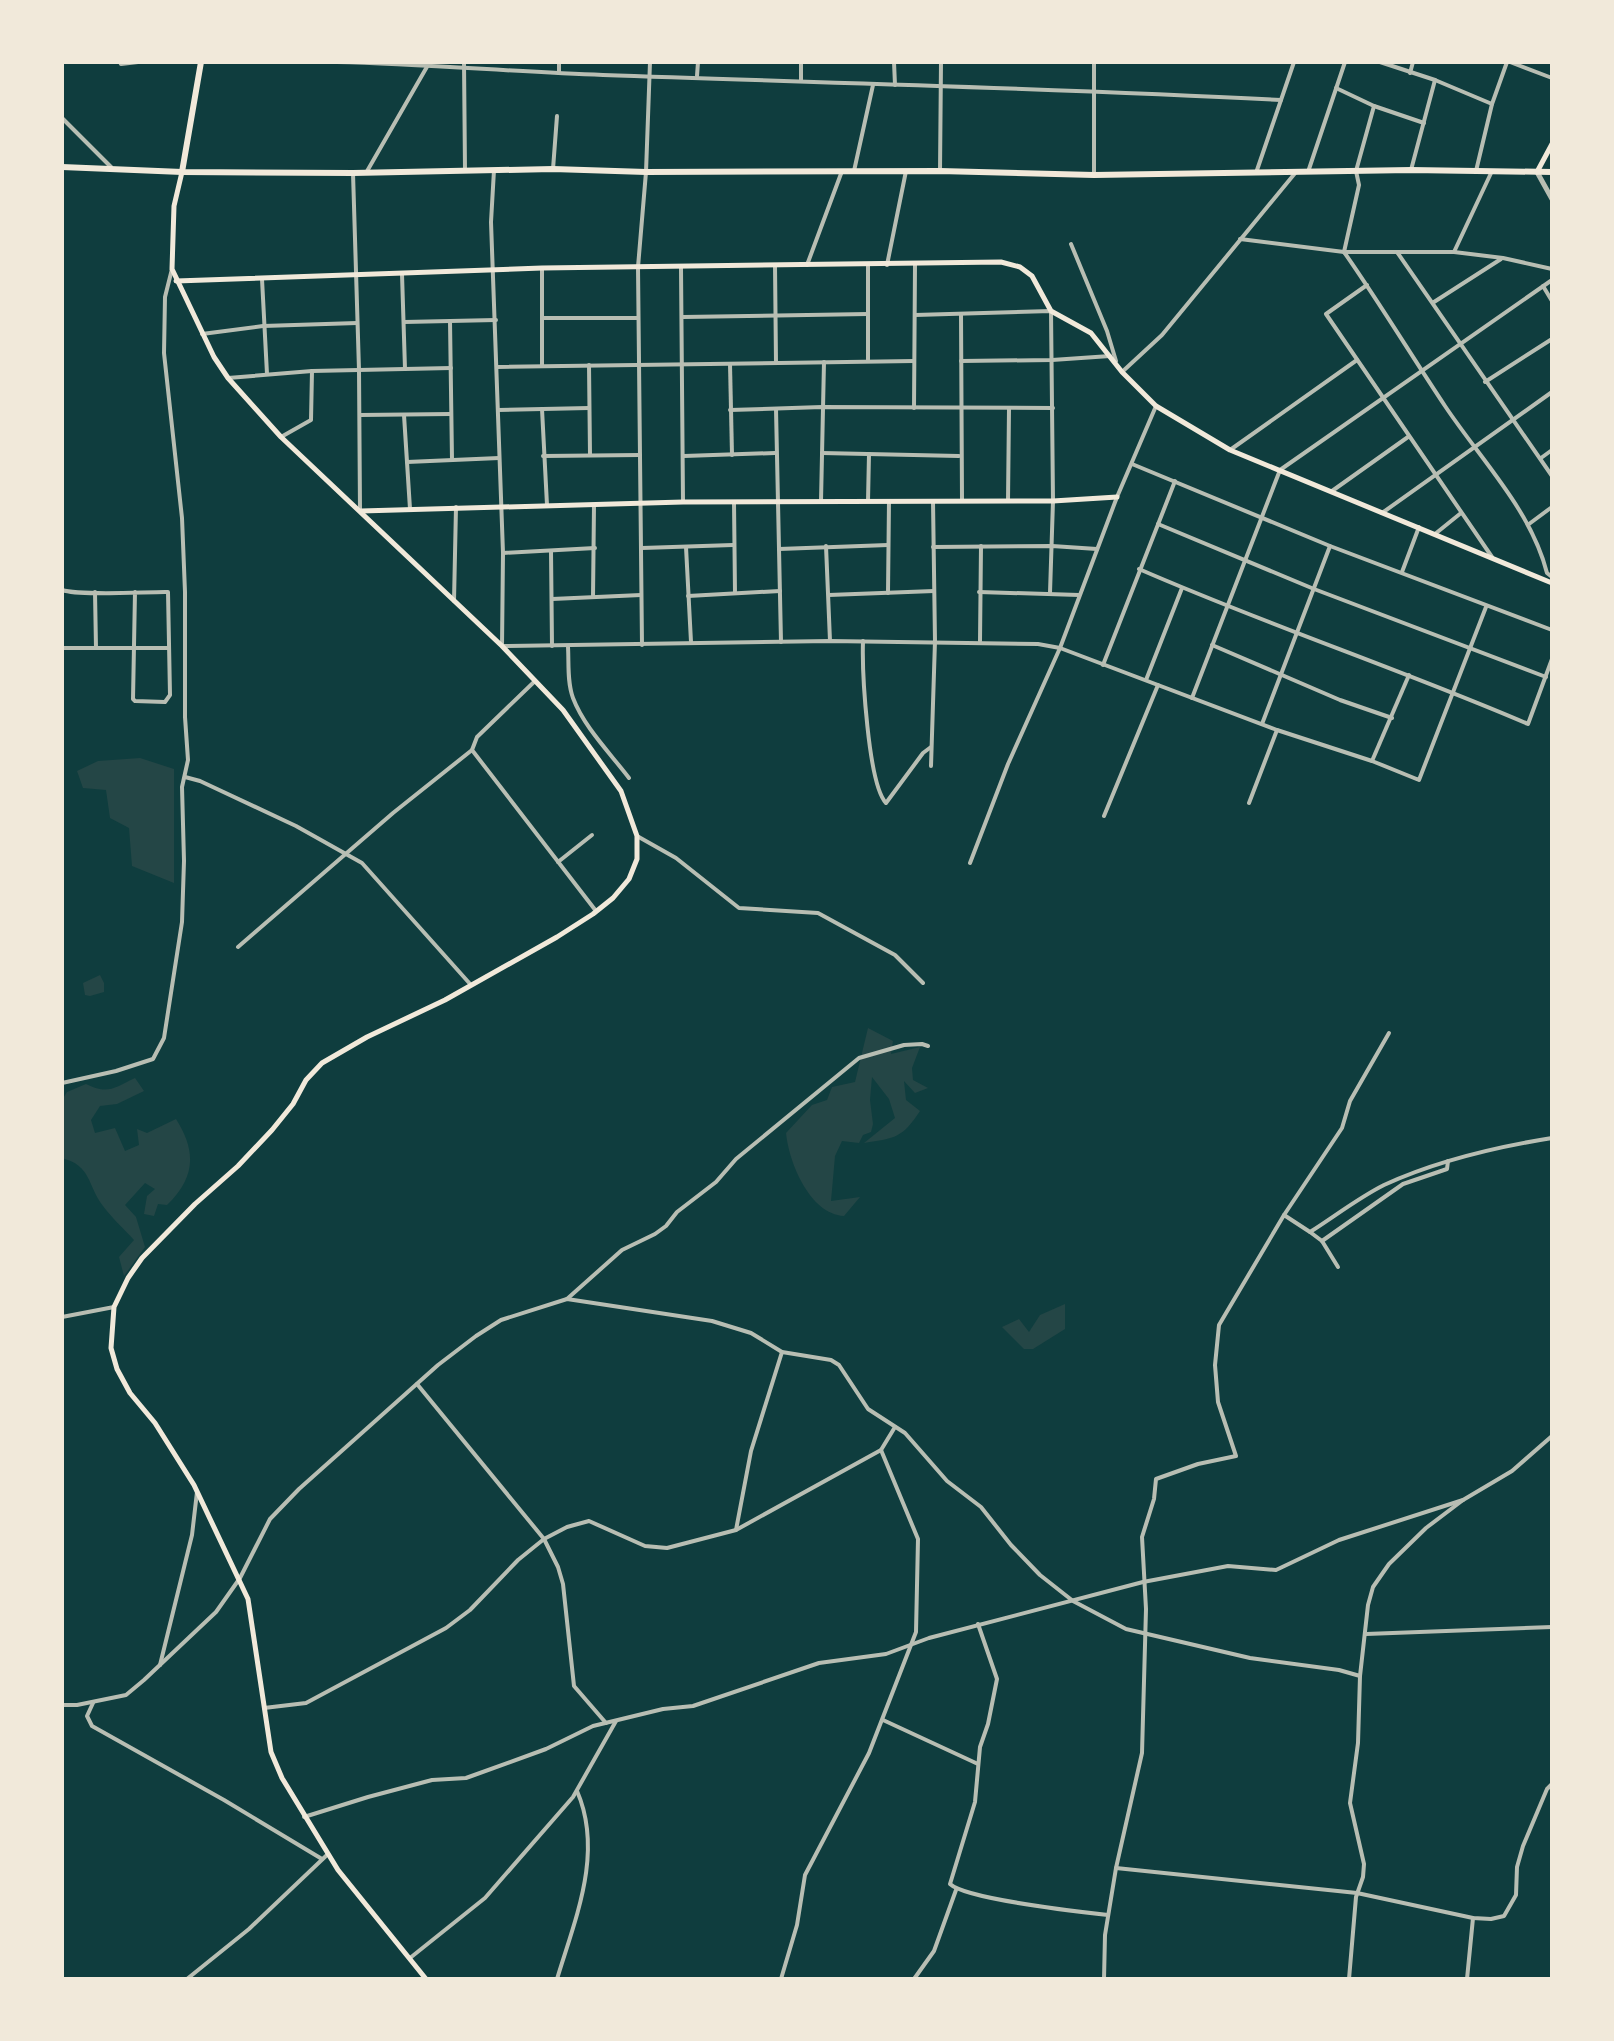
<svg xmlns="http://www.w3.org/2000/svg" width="1614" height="2041" font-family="Figtree,sans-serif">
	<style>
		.green { fill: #244646 }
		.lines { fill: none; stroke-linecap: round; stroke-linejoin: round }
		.minor { stroke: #b8beb3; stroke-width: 4 }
		.tertiary { stroke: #b8beb3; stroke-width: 5 }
		.secondary { stroke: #f1e9da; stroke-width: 5 }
		.primary { stroke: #f1e9da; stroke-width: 6 }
	</style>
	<rect width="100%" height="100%" fill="#0f3d3e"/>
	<!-- green -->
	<g class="green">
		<polygon points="140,758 174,769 174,883 132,866 129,828 110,818 106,790 83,788 77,771 98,761"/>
		<polygon points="100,975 104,983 104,992 90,996 85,995 83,983"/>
		<path d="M868 1028 893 1041 891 1054 920 1047 912 1068 913 1080 928 1088 915 1093 904 1081 906 1100 920 1111C902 1138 896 1138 864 1143L895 1118 889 1099 872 1077 870 1100 873 1124 871 1132 863 1135 859 1143 842 1141 835 1156 831 1201 860 1197 844 1216C810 1214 789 1163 786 1133L812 1105 827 1100 832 1087 855 1082Z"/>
		<path d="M135 1078 144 1091 117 1104 100 1106 91 1120 95 1133 115 1128 125 1151 139 1145 137 1129 147 1133 176 1119C197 1152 195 1178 167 1205L158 1204 154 1216 144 1214 147 1196 155 1189 145 1183 125 1205 136 1217 145 1247 124 1276 119 1257 134 1240C124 1229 112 1218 103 1206 87 1185 92 1166 62 1158V1100L67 1092 86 1084C108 1095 114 1088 135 1078Z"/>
		<polygon points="1065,1304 1065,1329 1033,1349 1024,1349 1002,1327 1019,1319 1029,1332 1040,1315"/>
	</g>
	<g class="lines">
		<!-- minor -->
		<g class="minor">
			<polyline points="120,62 121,64 138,62"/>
			<path d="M337 62C426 64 514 72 603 75 829 83 1055 88 1281 100"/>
			<polyline points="464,62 465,170"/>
			<polyline points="894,62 895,85"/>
			<polyline points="1094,62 1094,175"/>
			<polyline points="1380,62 1435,80 1492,104"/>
			<polyline points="1510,62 1552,78"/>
			<polyline points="559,73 559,62"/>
			<polyline points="1410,73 1413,62"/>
			<polyline points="697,76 698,62"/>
			<polyline points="801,81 801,62"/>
			<polyline points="1336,88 1374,106 1424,123"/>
			<path d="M1374 106 1356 171 1359 185 1344 252C1379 302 1411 355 1445 406 1481 460 1531 510 1547 573L1552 577"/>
			<polyline points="62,118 111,167"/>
			<polyline points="553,169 557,116"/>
			<polyline points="494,170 491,222 503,553 502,646 830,641 1038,644 1060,648 1277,730 1372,761 1419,780 1486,607"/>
			<polyline points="1411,170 1435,80"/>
			<polyline points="854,171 873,85"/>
			<polyline points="940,171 941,62"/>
			<polyline points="1476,171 1492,104 1507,62"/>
			<polyline points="1308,172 1345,62"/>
			<polyline points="353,173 359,370 360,510"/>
			<polyline points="366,173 428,65"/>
			<polyline points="1256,173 1294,62"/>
			<polyline points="1240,239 1344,252 1454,252 1503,258 1552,269"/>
			<polyline points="1071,244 1107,331 1116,361"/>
			<polyline points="1397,252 1552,476"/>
			<polyline points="1454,252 1492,171"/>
			<polyline points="775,265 776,363"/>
			<polyline points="807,265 842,171"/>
			<polyline points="887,265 906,171"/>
			<polyline points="681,268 683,502"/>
			<polyline points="402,274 405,369"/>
			<polyline points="262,279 267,374"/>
			<polyline points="1367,285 1326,314 1492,557"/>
			<polyline points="1543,286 1552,301"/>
			<polyline points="1434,302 1501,259"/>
			<polyline points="961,314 962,500"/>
			<polyline points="915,315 1051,311 1053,501 1050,593"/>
			<polyline points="683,317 868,314"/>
			<polyline points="543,318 638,318"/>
			<polyline points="450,321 452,460"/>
			<polyline points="404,322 496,320"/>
			<polyline points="202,334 263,326 357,323"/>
			<polyline points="868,361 868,265"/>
			<polyline points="961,361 1052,360 1110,356"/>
			<polyline points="730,364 732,455"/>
			<polyline points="589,365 590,455"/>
			<polyline points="542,366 542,268"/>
			<polyline points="497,367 914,361"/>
			<polyline points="1122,372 1162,335 1296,172"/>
			<polyline points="228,378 312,371 451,368"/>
			<polyline points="1485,382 1552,339"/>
			<polyline points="914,408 915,265"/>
			<polyline points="542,409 547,505"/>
			<polyline points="776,409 781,642"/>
			<polyline points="498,410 589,408"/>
			<polyline points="730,410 822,407 1053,408"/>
			<polyline points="360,415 451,414"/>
			<polyline points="404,415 410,509"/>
			<polyline points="281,437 311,420 312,371"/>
			<polyline points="1230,450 1357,360"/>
			<polyline points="822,453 959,456"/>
			<polyline points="543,456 640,455"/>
			<polyline points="684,456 775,453"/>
			<polyline points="1541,458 1552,450"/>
			<polyline points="407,462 499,458"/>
			<polyline points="1132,464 1330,546 1552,630"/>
			<polyline points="1332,491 1408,437"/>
			<polyline points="821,501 824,362"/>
			<polyline points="868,501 869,454"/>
			<polyline points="1008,501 1009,409"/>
			<polyline points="734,502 735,593"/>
			<polyline points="1382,513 1552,392"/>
			<polyline points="1158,524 1314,589 1546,677"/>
			<polyline points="1529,524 1552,507"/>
			<polyline points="1435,534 1461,513"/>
			<polyline points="826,546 830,641"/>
			<polyline points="686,547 691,642"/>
			<polyline points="933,547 1052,546 1097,549"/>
			<polyline points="642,548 733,545"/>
			<polyline points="779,549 888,545"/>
			<polyline points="551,551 552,646"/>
			<polyline points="503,553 595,548"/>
			<path d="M1139 569C1267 625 1400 669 1528 724L1552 659"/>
			<polyline points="1402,572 1419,527"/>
			<path d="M62 590C80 596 142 592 165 592H168L170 695 165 702 135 701 133 699 135 592"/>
			<polyline points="95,592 96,648"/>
			<polyline points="979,592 1079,595"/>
			<polyline points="888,593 889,501"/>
			<polyline points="829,595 934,591"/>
			<polyline points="688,596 780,591"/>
			<polyline points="593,597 594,505"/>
			<polyline points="552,599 641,595"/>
			<polyline points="454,601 456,507"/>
			<path d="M863 641C862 671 868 784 886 803L923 753 931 747"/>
			<polyline points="980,641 981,546"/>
			<polyline points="642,645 638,267 646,172 650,62"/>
			<polyline points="1212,645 1340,700 1392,718"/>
			<path d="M568 647C569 663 567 682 573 698 584 727 610 753 629 778"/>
			<polyline points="62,648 169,648"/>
			<polyline points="1103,665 1175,481"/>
			<polyline points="1146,680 1182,588"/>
			<polyline points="535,681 477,737 472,750 596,911"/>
			<polyline points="1192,698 1280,470 1552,280"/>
			<polyline points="1262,724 1330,546"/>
			<polyline points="1372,761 1409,675"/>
			<polyline points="931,766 935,641 933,501"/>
			<polyline points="185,777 200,781 296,826 362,863 471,985"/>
			<polyline points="1249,803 1277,730"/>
			<polyline points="1104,816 1158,685"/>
			<polyline points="637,836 676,858 739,908 818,913 895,955 923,983"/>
			<polyline points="558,862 592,835"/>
			<polyline points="970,863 1008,764 1060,648 1117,497 1156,406"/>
			<polyline points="238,947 393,813 472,750"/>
			<polyline points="62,1083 116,1071 153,1059 164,1038 182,922 184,861 182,787 188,760 185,717 185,592 182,518 164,353 165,297 172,269"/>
			<polyline points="1284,1215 1342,1128 1350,1101 1389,1033"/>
			<polyline points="1310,1232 1322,1241 1338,1267"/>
			<polyline points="1322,1241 1403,1184 1447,1169 1448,1161"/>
			<polyline points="567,1299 622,1250 655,1234 666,1226 677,1212 716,1182 736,1159 859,1058 904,1045 922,1044 928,1046"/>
			<polyline points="62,1317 114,1307"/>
			<polyline points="417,1384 544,1539 558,1567 563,1584 574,1686 606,1723"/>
			<polyline points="736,1530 751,1451 782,1352"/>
			<path d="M978 1624 997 1679 988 1724 980 1747 975 1802 950 1884C966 1899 1081 1912 1108 1915"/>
			<polyline points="1366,1634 1552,1627"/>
			<polyline points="160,1665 192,1535 197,1492"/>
			<polyline points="93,1703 87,1716 92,1726 224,1800 322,1859"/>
			<polyline points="62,1705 77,1705 126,1695 144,1680 216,1612 240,1578 270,1519 299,1489 438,1365 476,1336 501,1320 567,1299 712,1321 751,1333 782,1352 831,1360 839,1365 868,1409 905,1433 947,1481 981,1507 1011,1545 1040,1575 1073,1601 1126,1629 1250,1658 1339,1670 1360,1676"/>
			<polyline points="264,1708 306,1703 446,1628 470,1610 518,1560 544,1539 567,1527 589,1521 645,1546 667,1548 736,1530 881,1450 895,1427"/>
			<polyline points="883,1720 978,1764"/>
			<polyline points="304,1817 368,1797 432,1780 466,1778 546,1749 593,1726 663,1709 693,1706 819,1663 886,1654 929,1638 1143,1582 1228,1566 1276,1570 1339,1540 1463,1500"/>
			<polyline points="1116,1868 1357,1893 1473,1918 1491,1919 1504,1916 1516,1895 1517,1867 1523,1846 1547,1789 1552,1784"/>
			<polyline points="410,1958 485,1898 573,1797 616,1721"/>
			<polyline points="187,1979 249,1929 328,1854"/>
			<path d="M557 1979C575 1919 604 1853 577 1791"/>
			<polyline points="781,1979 797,1925 805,1875 869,1753 916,1632 918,1539 881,1450"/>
			<polyline points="914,1979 934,1951 956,1890"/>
			<path d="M1104 1979 1105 1935 1116 1868 1142 1753 1146 1609 1142 1537 1154 1499 1156 1479 1198 1464 1236 1456 1218 1402 1215 1365 1219 1325 1284 1215 1310 1232C1334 1217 1358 1198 1384 1185 1436 1161 1496 1147 1552 1138"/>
			<polyline points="1349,1979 1356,1897 1363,1877 1364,1864 1350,1803 1358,1743 1360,1676 1368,1605 1373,1587 1389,1564 1426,1528 1463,1500 1512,1471 1552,1436"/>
			<polyline points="1467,1979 1473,1918"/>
		</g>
		<!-- tertiary -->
		<polyline class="tertiary" points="1537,172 1552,199"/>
		<!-- secondary -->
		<g class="secondary">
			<polyline points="182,172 174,206 172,269 214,357 228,378 281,437 502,646 563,710 621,791 637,836 637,859 629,879 613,898 593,914 557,937 445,1000 367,1037 322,1063 306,1080 293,1104 272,1130 238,1166 195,1204 142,1258 128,1278 114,1307 111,1348 117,1369 130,1393 155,1423 194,1485 248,1599 271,1752 282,1778 338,1870 426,1979"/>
			<polyline points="1537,172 1552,144"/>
			<polyline points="176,281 542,268 1001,262 1020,267 1032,276 1051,311 1091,333 1122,372 1156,406 1230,450 1552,583"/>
			<polyline points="361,511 683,502 1053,501 1117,497"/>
		</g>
		<!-- primary -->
		<g class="primary">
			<polyline points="62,167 182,172 353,173 553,169 646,172 940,171 1094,175 1411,170 1552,172"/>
			<polyline points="182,172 201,62"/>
		</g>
	</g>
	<!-- border -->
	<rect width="1614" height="2041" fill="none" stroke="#f1e9da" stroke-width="128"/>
</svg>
